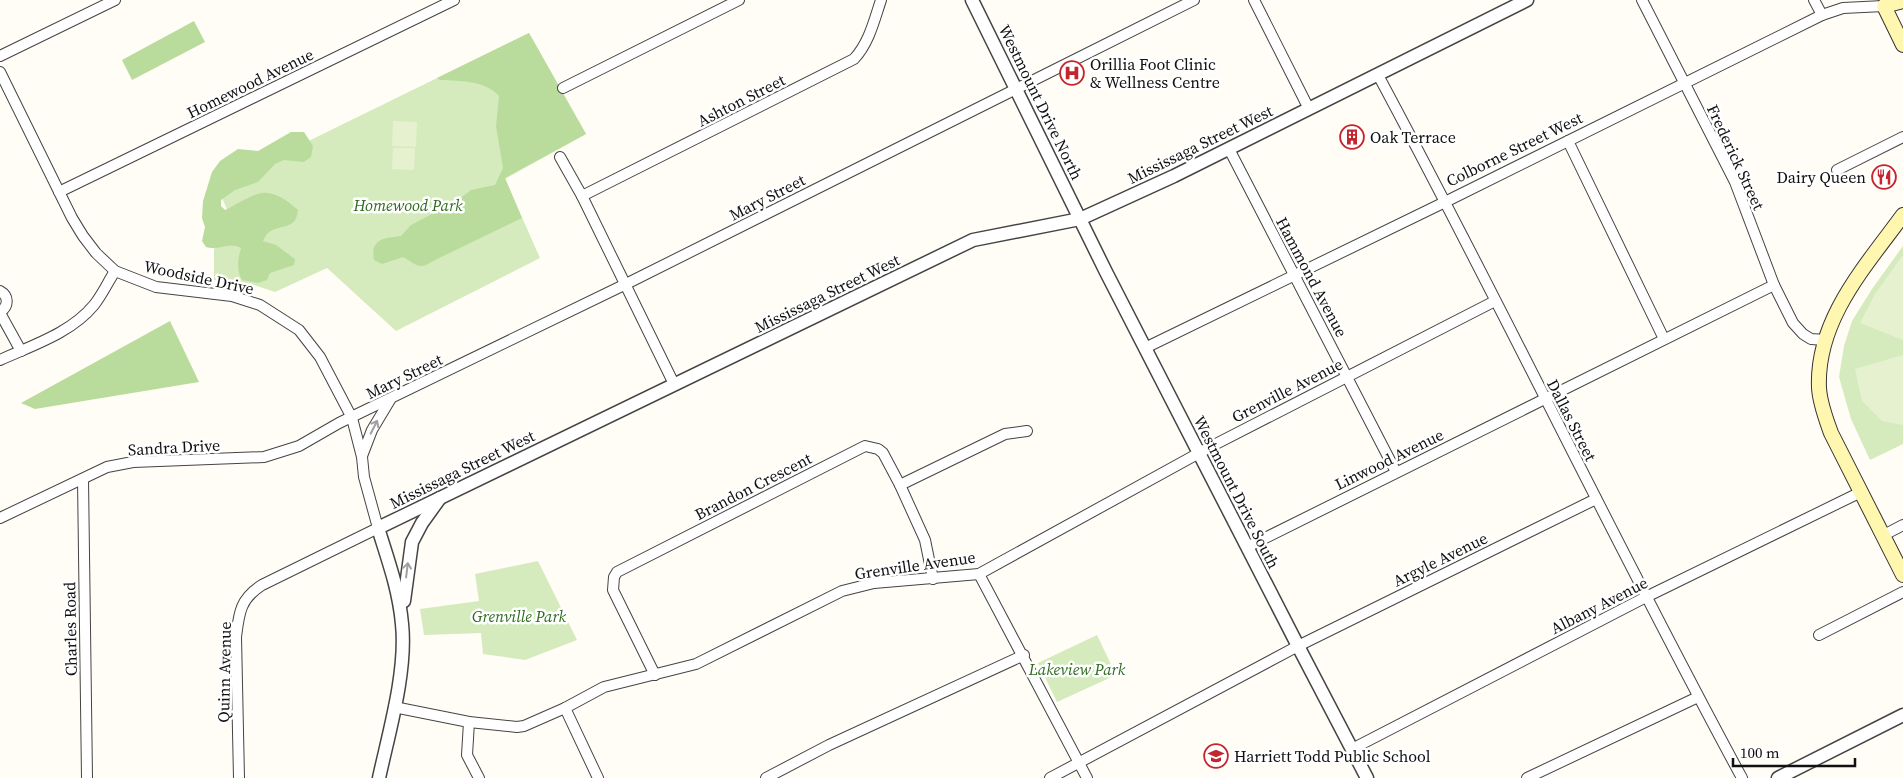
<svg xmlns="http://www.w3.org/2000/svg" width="1903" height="778" font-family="'Source Serif 4',serif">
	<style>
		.green { fill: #d5ebbd }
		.forest { fill: #b9dc9c }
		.pitch { fill: #e6f2cf }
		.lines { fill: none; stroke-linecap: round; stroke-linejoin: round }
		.minor-casing { stroke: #444; stroke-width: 12 }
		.tertiary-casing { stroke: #444; stroke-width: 15 }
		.secondary-casing { stroke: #333; stroke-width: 16 }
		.minor { stroke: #fff; stroke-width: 10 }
		.tertiary { stroke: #fff; stroke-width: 12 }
		.secondary { stroke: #fff6b0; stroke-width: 14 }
		.oneway { stroke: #a0a0a0 }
		.labels { text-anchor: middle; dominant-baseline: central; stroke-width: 5; stroke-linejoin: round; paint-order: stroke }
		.poi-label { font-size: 16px; fill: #111; stroke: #fff; text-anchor: start }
		.street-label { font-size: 16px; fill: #111; stroke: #fff }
		.park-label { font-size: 16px; font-style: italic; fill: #2f6b1f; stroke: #fff }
	</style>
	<rect width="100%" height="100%" fill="#fffdf5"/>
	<!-- green -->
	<g class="green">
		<polygon points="529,33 586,134 505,179 540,258 396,331 327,268 275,292 251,284 214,280 214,249 235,228 217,186"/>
		<polygon points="1903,246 1903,444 1870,460 1851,419 1839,377 1844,346 1852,321 1872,289"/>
		<polygon points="538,561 577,640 525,660 483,654 481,633 424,635 420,609 479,601 475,574"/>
		<polygon points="1097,635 1116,675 1057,702 1038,663"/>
	</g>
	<!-- forest -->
	<g class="forest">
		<polygon points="194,21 205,42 132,80 122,60"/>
		<path d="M529 33 586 134 505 178 522 218 433 261C419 271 416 264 403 257L382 264 374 260C370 239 384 238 401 236L411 225 458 200 471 190 495 185 503 168 496 126 499 96C485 80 460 81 440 80L437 78Z"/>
		<path d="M291 132H304L313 146 311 157 304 162 284 160 275 164 258 182 235 190 221 200V206L225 210C234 206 252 194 262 193 275 191 289 202 298 210 296 232 278 223 267 234 265 236 264 239 263 241L276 245 295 259 294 265 270 273 267 280 258 283 242 280C236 271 238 258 241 248 227 241 221 251 206 247L202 241 205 227 202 218 203 201 212 172 220 161 238 149 258 151Z"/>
		<polygon points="170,321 199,382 35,409 21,403"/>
	</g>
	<!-- pitch -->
	<g class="pitch">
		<polygon points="393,121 417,122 416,147 392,146"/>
		<polygon points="393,148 415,148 414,170 392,169"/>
		<polygon points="1903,255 1903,340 1860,323 1875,294"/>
		<polygon points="1903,355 1903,425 1882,421 1862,401 1855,369"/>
	</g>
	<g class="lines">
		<!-- minor casing -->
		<g class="minor-casing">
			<g id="minor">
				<polyline points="1254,0 1309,109"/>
				<polyline points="1642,0 1735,182 1774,285 1793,323 1803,334 1811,339 1825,340"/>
				<polyline points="1814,0 1822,15"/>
				<polyline points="0,56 115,0"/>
				<path d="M0 72 72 218 83 236 96 253 115 271 156 287 232 296 260 305 299 330 320 357 352 418 362 457 364 477 378 528 262 585C240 599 239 613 236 637L239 778"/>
				<path d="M1378 75C1503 307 1616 546 1742 778"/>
				<polyline points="563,88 739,0"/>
				<polyline points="1568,141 1664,339"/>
				<polyline points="1229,149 1396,472"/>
				<polyline points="560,157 582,196 674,384"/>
				<polyline points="1837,170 1903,137"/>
				<polyline points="59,192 454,0"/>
				<path d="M582 196 854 59C869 43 874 21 881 0"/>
				<path d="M0 291C9 296 9 306 0 312"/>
				<polyline points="0,313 21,351"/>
				<polyline points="1145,348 1445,202 1822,15 1843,8 1884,6"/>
				<path d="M0 360C33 345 71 333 94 305 102 295 108 282 115 271"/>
				<polyline points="362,456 372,430 390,400"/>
				<polyline points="83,479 87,778"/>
				<polyline points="900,485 1005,434 1027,431"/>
				<polyline points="0,518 107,467 133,462 264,457 299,446 339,423 626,284 1194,0"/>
				<polyline points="1882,536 1903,525"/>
				<polyline points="1247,547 1774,285"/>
				<polyline points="979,574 1087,778"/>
				<polyline points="1819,635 1903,592"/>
				<polyline points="655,675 613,590 614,577 617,572 865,446 878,449 883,453 900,485 925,540 933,579"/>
				<polyline points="394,707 469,722 517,727 524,726 565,708 604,687 696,664 842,591 874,583 979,574 1210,447 1495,301"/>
				<polyline points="565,708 598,778"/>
				<polyline points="469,722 467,755 479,778"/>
				<polyline points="1352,749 1646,597 1861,492"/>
				<polyline points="766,778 829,745 1024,655"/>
				<polyline points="1050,778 1298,646 1596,499"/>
				<polyline points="1527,778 1698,697"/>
			</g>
		</g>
		<!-- tertiary casing -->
		<g class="tertiary-casing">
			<g id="tertiary">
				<polyline points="972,0 1106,272 1298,646 1367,778"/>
				<polyline points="404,601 412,542 422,523 440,498"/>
				<path d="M379 778C389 732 407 671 402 624 399 590 388 560 378 528L973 240 1080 219 1174 176 1527 0"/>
				<polyline points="1778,778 1903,715"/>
			</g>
		</g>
		<!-- secondary casing -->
		<g class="secondary-casing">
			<g id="secondary">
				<polyline points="1903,1 1884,6 1903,45"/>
				<path d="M1903 215C1865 267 1816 320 1819 388 1820 404 1826 419 1831 433L1903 575"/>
			</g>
		</g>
		<!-- minor -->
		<use href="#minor" class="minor"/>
		<!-- tertiary -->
		<use href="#tertiary" class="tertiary"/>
		<!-- secondary -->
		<use href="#secondary" class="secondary"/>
	</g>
	<!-- one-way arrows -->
	<defs><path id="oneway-shaft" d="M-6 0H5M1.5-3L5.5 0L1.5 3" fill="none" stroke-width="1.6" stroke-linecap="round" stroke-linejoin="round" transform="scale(1.25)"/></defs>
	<g class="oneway">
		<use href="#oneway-shaft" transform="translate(374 427) rotate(-63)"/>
		<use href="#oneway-shaft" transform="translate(407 570) rotate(-83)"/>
	</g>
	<!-- icons -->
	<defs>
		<g id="hospital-ring" transform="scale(1.25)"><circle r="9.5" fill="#fff" stroke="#c4262e" stroke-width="1.5"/><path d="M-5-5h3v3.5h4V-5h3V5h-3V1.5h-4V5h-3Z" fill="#c4262e"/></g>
		<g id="building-ring" transform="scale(1.25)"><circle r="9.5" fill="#fff" stroke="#c4262e" stroke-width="1.5"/><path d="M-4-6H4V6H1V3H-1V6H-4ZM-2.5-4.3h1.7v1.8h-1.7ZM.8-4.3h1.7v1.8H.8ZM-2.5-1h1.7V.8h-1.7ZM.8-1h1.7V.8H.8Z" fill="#c4262e"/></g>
		<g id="restaurant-ring" transform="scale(1.25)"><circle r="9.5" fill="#fff" stroke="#c4262e" stroke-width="1.5"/><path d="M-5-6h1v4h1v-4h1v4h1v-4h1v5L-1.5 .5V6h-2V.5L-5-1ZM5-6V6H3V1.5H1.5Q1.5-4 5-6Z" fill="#c4262e"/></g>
		<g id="school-ring" transform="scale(1.25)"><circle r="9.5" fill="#fff" stroke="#c4262e" stroke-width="1.5"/><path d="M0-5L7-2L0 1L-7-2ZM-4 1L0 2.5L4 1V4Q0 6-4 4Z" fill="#c4262e"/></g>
	</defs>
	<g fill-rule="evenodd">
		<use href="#hospital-ring" x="1072" y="73"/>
		<use href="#building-ring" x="1352" y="137"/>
		<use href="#restaurant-ring" x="1884" y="177"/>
		<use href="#school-ring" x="1216" y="756"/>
	</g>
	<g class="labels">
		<!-- poi labels -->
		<g class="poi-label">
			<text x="1090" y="64">Orillia Foot Clinic<tspan x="1090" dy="18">&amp; Wellness Centre</tspan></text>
			<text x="1370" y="137">Oak Terrace</text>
			<text x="1866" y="177" text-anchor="end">Dairy Queen</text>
			<text x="1234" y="756">Harriett Todd Public School</text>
		</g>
		<!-- street labels -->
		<g class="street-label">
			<text transform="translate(250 83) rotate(-26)">Homewood Avenue</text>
			<text transform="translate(741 100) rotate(-27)">Ashton Street</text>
			<text transform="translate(1041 102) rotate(64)">Westmount Drive North</text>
			<text transform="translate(1200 144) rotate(-26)">Mississaga Street West</text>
			<text transform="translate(1514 149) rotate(-26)">Colborne Street West</text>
			<text transform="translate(1736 157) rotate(65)">Frederick Street</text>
			<text transform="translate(767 197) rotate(-27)">Mary Street</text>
			<text transform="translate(199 277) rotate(12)">Woodside Drive</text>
			<text transform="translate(1312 277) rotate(62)">Hammond Avenue</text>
			<text transform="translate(827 293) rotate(-26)">Mississaga Street West</text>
			<text transform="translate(404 376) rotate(-26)">Mary Street</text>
			<text transform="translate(1287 390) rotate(-27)">Grenville Avenue</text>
			<text transform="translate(1572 420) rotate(63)">Dallas Street</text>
			<text transform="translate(174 447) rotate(-3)">Sandra Drive</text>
			<text transform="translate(1389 459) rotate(-26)">Linwood Avenue</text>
			<text transform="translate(462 469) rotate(-26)">Mississaga Street West</text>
			<text transform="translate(753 486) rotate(-27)">Brandon Crescent</text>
			<text transform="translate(1237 492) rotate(63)">Westmount Drive South</text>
			<text transform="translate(1440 559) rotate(-26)">Argyle Avenue</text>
			<text transform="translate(915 565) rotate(-8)">Grenville Avenue</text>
			<text transform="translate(1599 605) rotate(-27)">Albany Avenue</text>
			<text transform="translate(70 629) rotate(-91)">Charles Road</text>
			<text transform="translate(224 672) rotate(-89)">Quinn Avenue</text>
		</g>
		<!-- park labels -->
		<g class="park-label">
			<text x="408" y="205">Homewood Park</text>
			<text x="519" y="616">Grenville Park</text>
			<text x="1077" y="669">Lakeview Park</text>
		</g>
	</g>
	<!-- scale -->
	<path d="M1733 758v8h122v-8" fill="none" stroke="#111111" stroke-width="2.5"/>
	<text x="1740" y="758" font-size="15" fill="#111111" stroke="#ffffff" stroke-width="4" paint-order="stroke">100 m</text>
</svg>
